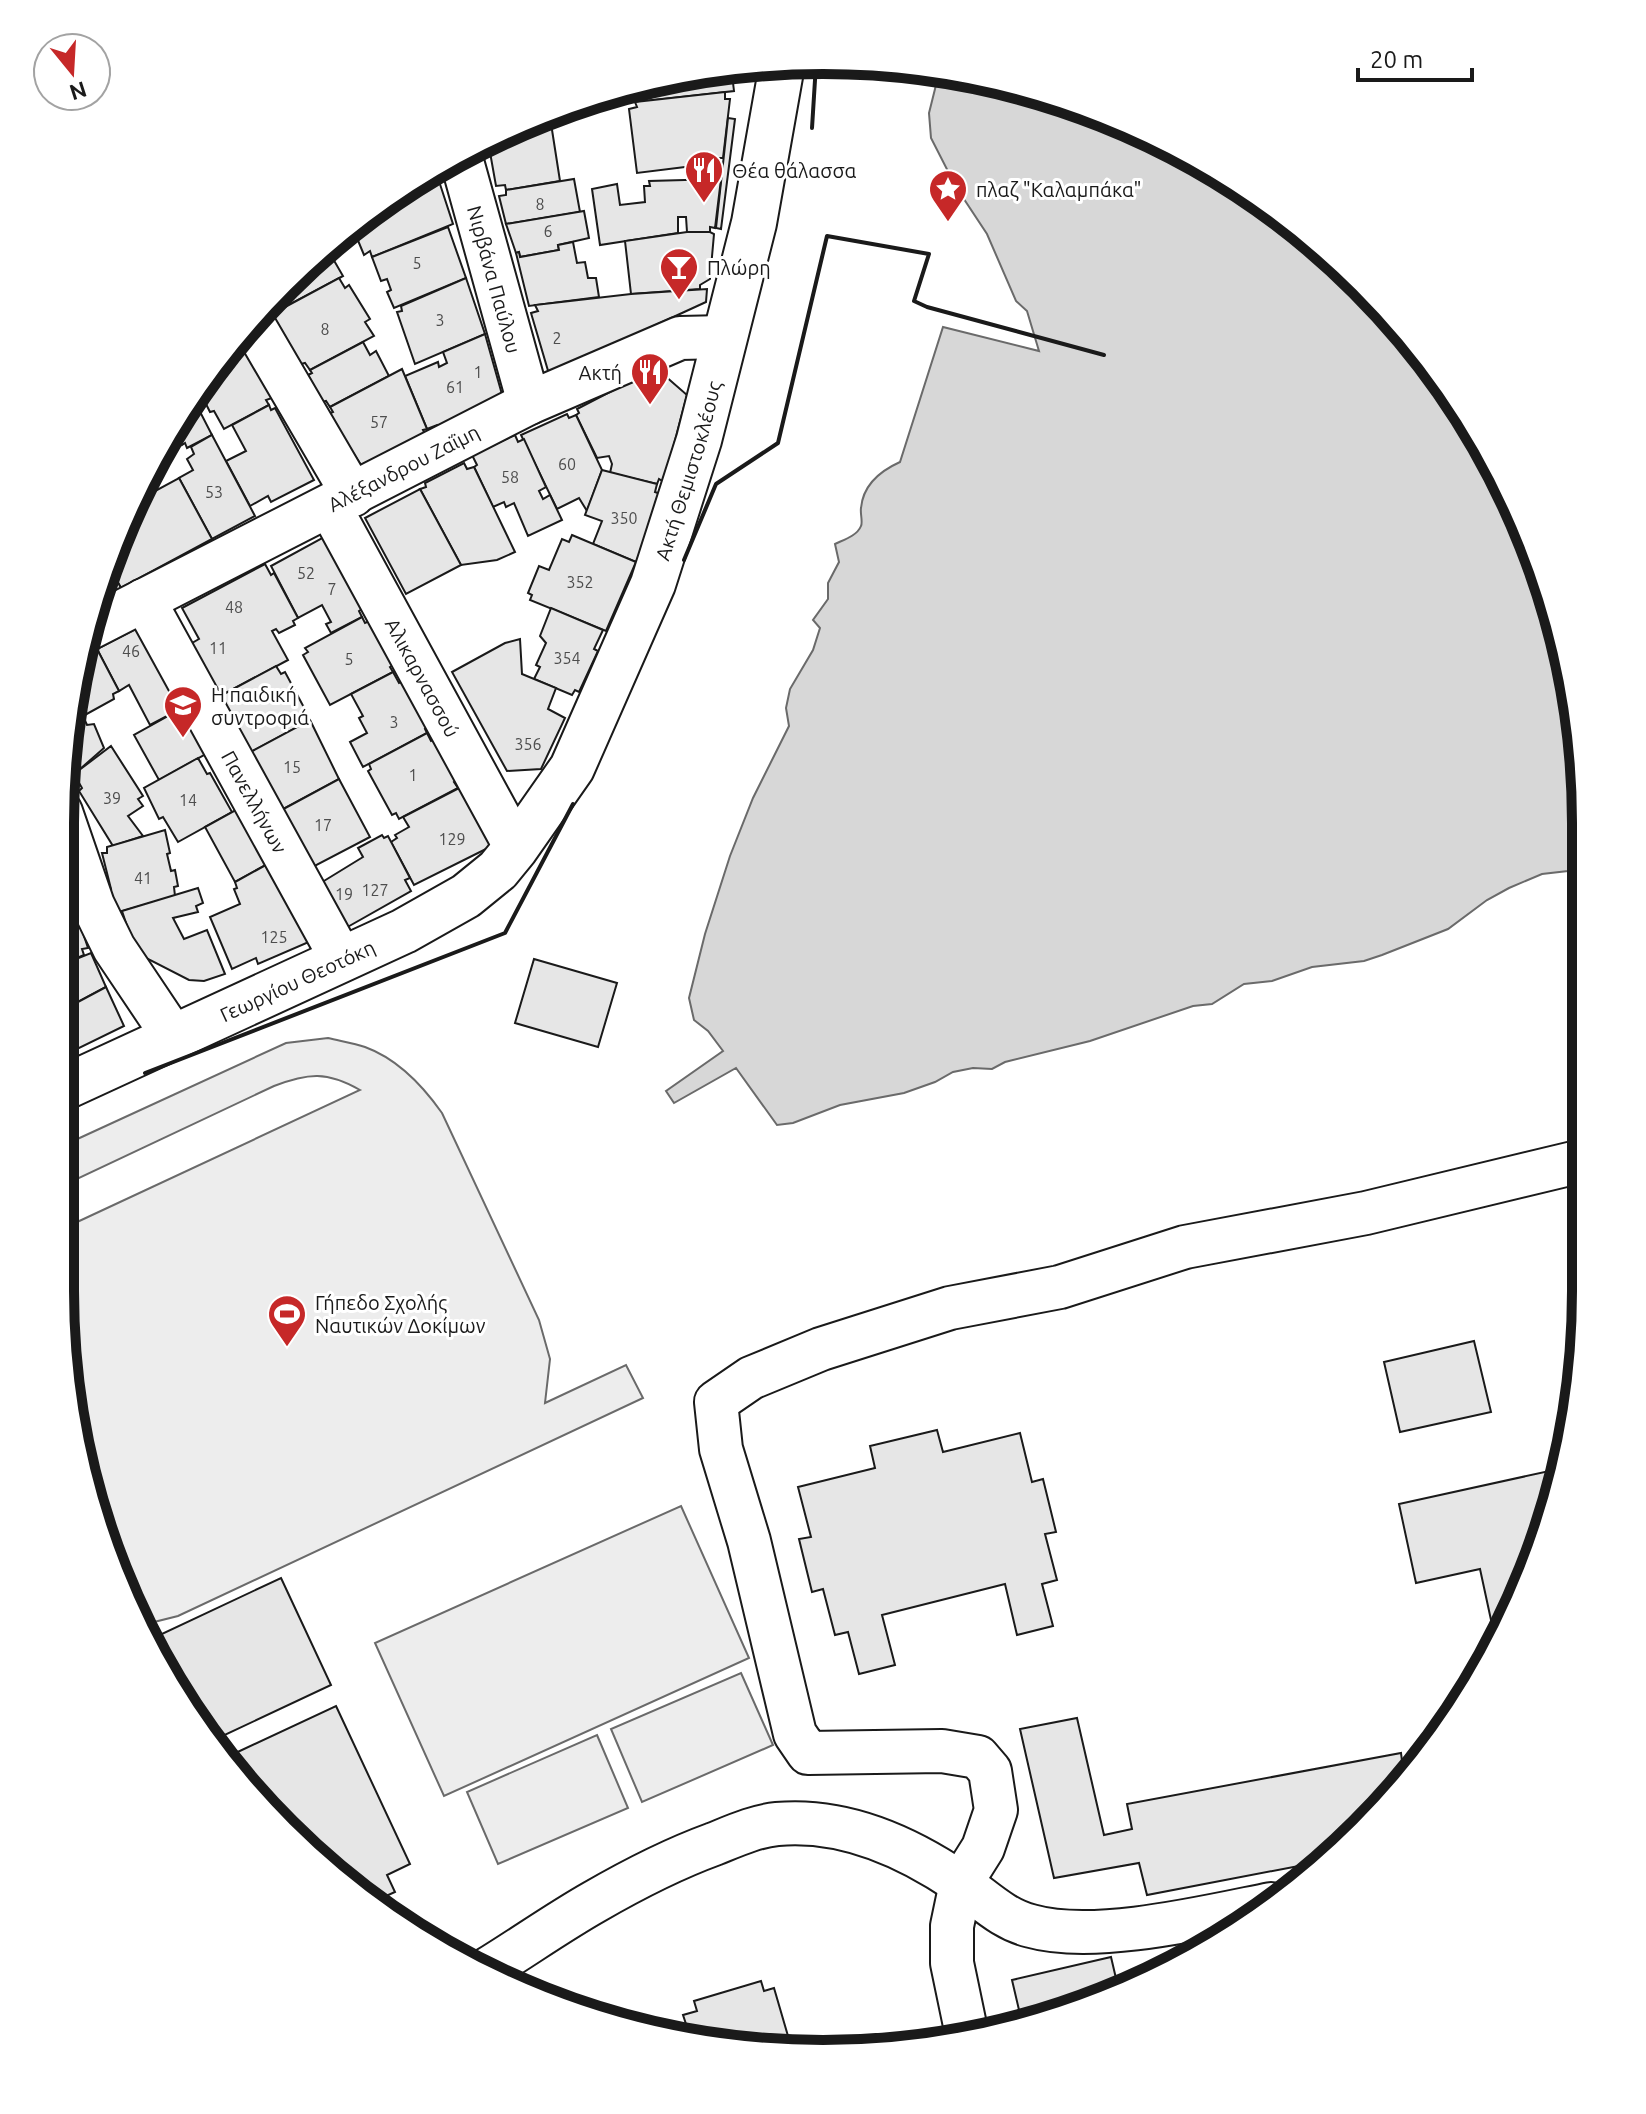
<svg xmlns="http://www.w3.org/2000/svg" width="1646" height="2114" font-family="Ubuntu,sans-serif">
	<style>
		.green { fill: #ededed; stroke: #6a6a6a; stroke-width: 2 }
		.water { fill: #d7d7d7; stroke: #6a6a6a; stroke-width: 2 }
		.building { fill: #e6e6e6; stroke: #1a1a1a; stroke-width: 2 }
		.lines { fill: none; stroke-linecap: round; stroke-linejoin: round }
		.minor-casing { stroke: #1a1a1a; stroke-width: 46 }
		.major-casing { stroke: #1a1a1a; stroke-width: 48 }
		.minor { stroke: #fff; stroke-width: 42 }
		.major { stroke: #fff; stroke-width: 44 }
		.wall { stroke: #1a1a1a; stroke-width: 4 }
		.labels { text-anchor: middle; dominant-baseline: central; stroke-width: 6; stroke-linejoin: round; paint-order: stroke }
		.number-label { font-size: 16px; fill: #4d4d4d }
		.poi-label { font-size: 20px; fill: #1a1a1a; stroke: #fff; text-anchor: start }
		.street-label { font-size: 20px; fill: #1a1a1a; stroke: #fff }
		.rim { fill: none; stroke: #1a1a1a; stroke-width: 10 }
	</style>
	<rect width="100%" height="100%" fill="#fff"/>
	<!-- green -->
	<g class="green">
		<path d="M328 1038C340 1041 354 1043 365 1047 398 1059 423 1086 442 1113L539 1320 550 1359 545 1403 626 1365 643 1398 178 1616 142 1625 86 1489 60 1291V1230L360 1090C327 1071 308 1073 274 1086L60 1187V1147L286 1043Z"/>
		<polygon points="681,1506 749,1658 444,1796 375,1643"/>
		<polygon points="741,1673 773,1745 642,1802 611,1729"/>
		<polygon points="597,1735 628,1808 498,1864 467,1792"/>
	</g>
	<!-- water -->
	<path class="water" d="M939 73 1020 86 1160 138 1287 217 1396 320 1484 441 1546 578 1584 773 1585 859 1568 871 1542 874 1509 888 1487 900 1448 929 1382 955 1364 961 1312 967 1272 981 1244 984 1212 1004 1193 1006 1090 1041 1005 1062 992 1069 973 1068 953 1072 935 1082 904 1093 840 1105 793 1123 777 1125 736 1068 674 1103 666 1091 723 1051 708 1031 694 1020 689 998 705 934 730 856 753 798 789 726 786 708 790 689 813 650 820 628 813 620 828 599V583L839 562 835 544C843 540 857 536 861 526 863 522 860 513 861 508 863 485 880 471 900 462L943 327 1039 351 1027 311 1016 301 987 234 956 187 931 138 929 113Z"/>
	<!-- building -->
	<g class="building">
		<polygon points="731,66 734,91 635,102 634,87"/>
		<polygon points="725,92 725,99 730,99 723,158 717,158 717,163 637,173 629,109 637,107 635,102"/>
		<polygon points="564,107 565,114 532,121"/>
		<polygon points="550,117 560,181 506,190 505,185 496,186 488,141 532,121"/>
		<polygon points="728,118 735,119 721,229 716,228"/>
		<polygon points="429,175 431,181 438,178 453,224 372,257 370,251 364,255 352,226 416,181"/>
		<polygon points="574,179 580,212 506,224 499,196 506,195 506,190"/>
		<polygon points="721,179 715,228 710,227 710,232 687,232 686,217 678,217 678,233 600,245 592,189 617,184 620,205 645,202 644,186 650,186 649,181"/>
		<polygon points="584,211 589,238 558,245 559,250 520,257 519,252 516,253 506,224"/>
		<polygon points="448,227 466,278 394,308 387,292 391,290 387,279 381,281 372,257"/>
		<polygon points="687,232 710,232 714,234 710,279 700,285 700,289 631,294 625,241"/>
		<polygon points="573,242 577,263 585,262 588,278 596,278 599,297 529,306 516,253 519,252 520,257 559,250 558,245"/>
		<polygon points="325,245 343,276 272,314 267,306"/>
		<polygon points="339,278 345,288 349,285 370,319 365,322 374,336 310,370 305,363 301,364 272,314"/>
		<polygon points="466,278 485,334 415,364 397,312 402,311 401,306"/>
		<polygon points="707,289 706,302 549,374 531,313 538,311 535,305 631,294"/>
		<polygon points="485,334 503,398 438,429 437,425 427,429 405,376 438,362 439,367 447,363 443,352"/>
		<polygon points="239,336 272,398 266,400 269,405 224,429 214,411 210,412 201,394 198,396 218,358"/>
		<polygon points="363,342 370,355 376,351 389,376 330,407 326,401 322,402 308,375 312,373 310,370"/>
		<polygon points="656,368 687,395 664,482 659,479 657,484 610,473 612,464 609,456 597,458 576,415 579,413 577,409"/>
		<polygon points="402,369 427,429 423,430 425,434 361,465 328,414 333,412 330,407"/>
		<polygon points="195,402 212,435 187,448 185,443 182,445 177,435"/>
		<polygon points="269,405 271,410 275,408 314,480 271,502 268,496 250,506 226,461 246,451 232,425"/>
		<polygon points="567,414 569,418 576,415 602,470 587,511 579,498 557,509 521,435"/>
		<polygon points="212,435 255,516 212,539 179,478 193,470 187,459 194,454 191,447"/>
		<polygon points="515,435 518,442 524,439 546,487 539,491 543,499 550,495 562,520 528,536 514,503 506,507 504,502 493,507 474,467 477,465 472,455"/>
		<polygon points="464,463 467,469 474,467 515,552 497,560 461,565 420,489 426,487 425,483"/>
		<polygon points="602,470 657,484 655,492 661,494 649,533 636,562 593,544 602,521 585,515"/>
		<polygon points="179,478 212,539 121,588 108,564 144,497"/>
		<polygon points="420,489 461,565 406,594 365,518"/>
		<polygon points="572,535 636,562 606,631 530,600 532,595 528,593 539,566 549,570 562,539 569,542"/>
		<polygon points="324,537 362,609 359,611 362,617 331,633 326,624 331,622 322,605 298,618 271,566"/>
		<polygon points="108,564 121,588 96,602 100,578"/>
		<polygon points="265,564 271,575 274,573 298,618 293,621 295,625 279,633 276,629 272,631 288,660 222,695 218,689 212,693 187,646 199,639 182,608"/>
		<polygon points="551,608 603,630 594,649 598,651 579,692 575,690 572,695 534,679 540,667 536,665 546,643 540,636"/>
		<polygon points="362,617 365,623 372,620 395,664 390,667 393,672 330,705 303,655 308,652 305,648"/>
		<polygon points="145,624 188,705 150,725 129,685 119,691 97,649"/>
		<polygon points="520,639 522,674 556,688 548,709 565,718 541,769 507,771 452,672 505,643"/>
		<polygon points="97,649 119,691 113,694 114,699 83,716 87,725 94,724 104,748 71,777 68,774 65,778 62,774 85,656"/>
		<polygon points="276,666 281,674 285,672 308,715 304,718 307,722 249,753 216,702 223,698 222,695"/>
		<polygon points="393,672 399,683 405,680 430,726 425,729 427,733 363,767 350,742 367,733 359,718 363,716 351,694"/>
		<polygon points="188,705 213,750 159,780 134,735"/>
		<polygon points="310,720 339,779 276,813 245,755"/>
		<polygon points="427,733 431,741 437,738 459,779 454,782 458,788 399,819 396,813 392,815 368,771 371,769 369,764"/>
		<polygon points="111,746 143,796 138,799 143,806 128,816 143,836 113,846 79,791 82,788 74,774"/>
		<polygon points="198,758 207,774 210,773 232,812 178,842 163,817 159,819 144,788"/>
		<polygon points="339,779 370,837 307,870 276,813"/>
		<polygon points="461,787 496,844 414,885 391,842 397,838 395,835 409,827 403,817"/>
		<polygon points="243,806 273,861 235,882 205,827"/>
		<polygon points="165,830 170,853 167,854 171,871 175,870 178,886 174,887 175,896 116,913 106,890 111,889 102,853 107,853 107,847"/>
		<polygon points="382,835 384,838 388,836 410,878 405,880 411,891 344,929 319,884 363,857 358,848"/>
		<polygon points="61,856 74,906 61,910"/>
		<polygon points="273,861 318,938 258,964 256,958 232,969 210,917 240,904 234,889 237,888 235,882"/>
		<polygon points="198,888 203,903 196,906 198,912 173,918 184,939 207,930 225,974 204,981 189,980 146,958 139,951 129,932 122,911"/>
		<polygon points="74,906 88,948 82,949 84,955 61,965 61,910"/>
		<polygon points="91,953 106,987 61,1011 61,965"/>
		<polygon points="534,959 617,983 598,1047 515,1023"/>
		<polygon points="106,987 124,1026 73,1051 61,1027 61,1011"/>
		<polygon points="61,1027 73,1051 69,1053 72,1059 61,1065"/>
		<polygon points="1474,1341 1491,1412 1400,1432 1384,1362"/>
		<polygon points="937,1430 943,1452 1020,1433 1032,1482 1043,1479 1056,1532 1045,1534 1057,1580 1042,1584 1053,1626 1017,1635 1005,1584 882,1615 895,1665 859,1674 848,1632 835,1635 823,1589 812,1592 799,1539 811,1537 798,1487 875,1468 870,1446"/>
		<polygon points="1563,1468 1528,1583 1496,1643 1480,1569 1416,1583 1399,1504"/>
		<polygon points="281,1578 331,1685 214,1740 162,1673 149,1640"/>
		<polygon points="336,1706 410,1864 387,1875 395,1892 375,1901 284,1831 227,1757"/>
		<polygon points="1077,1718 1104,1835 1132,1829 1127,1804 1401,1753 1403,1769 1412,1767 1330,1860 1147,1895 1139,1863 1054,1878 1020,1729"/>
		<polygon points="1111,1957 1118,1987 1023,2027 1012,1980"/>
		<polygon points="761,1981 764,1991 774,1988 788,2036 757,2045 690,2036 683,2015 697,2011 694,2001"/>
	</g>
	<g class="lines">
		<!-- minor casing -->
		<g class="minor-casing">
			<g id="minor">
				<path id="s1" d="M460 154 529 403"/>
				<polyline points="252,322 353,495"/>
				<path id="s2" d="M330 507 516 848"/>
				<path id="s3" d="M144 600 342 960"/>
				<path id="s4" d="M90 628 529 403 680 338 724 337"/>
				<polyline points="61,812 93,905 114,948 173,1036"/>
				<path d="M486 1970C522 1948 557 1923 594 1902 632 1880 673 1859 714 1844 734 1836 756 1826 777 1824 843 1818 906 1846 959 1882 983 1898 1002 1919 1031 1926 1094 1944 1206 1917 1271 1904"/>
				<polyline points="967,2035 952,1963 952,1926 961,1883 983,1848 996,1810 990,1771 978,1757 942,1751 808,1753 795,1734 749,1541 721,1449 716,1402 751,1378 821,1349 950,1308 1060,1287 1185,1247 1366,1213 1586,1160"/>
			</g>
		</g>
		<!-- major casing -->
		<g class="major-casing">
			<g id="major">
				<path id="s5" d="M61 1089 404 931 466 896 498 870 516 848 572 768 653 584 699 440 754 223 782 65"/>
			</g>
		</g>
		<!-- minor -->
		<use href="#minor" class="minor"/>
		<!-- major -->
		<use href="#major" class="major"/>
		<!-- wall -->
		<g class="wall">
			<polyline points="812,128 816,64"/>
			<polyline points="684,560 716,484 778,443 827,236 929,254 914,301 927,307 1104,355"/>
			<polyline points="145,1073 505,933 573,804"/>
		</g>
	</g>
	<!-- icons -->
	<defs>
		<g id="restaurant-pin" transform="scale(2)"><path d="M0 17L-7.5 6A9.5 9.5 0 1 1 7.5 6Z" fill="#c62828" stroke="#fff"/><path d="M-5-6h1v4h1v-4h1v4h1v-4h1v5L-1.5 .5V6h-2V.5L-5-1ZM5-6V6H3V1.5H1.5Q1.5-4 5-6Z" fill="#fff"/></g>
		<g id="sight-pin" transform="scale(2)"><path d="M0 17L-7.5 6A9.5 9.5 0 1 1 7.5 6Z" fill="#c62828" stroke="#fff"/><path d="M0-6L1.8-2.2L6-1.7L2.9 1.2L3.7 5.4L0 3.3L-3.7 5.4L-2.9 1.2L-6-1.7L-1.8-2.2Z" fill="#fff"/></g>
		<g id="bar-pin" transform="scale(2)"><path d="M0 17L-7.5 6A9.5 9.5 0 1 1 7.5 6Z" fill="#c62828" stroke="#fff"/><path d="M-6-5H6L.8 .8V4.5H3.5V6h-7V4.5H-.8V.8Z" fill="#fff"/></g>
		<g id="school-pin" transform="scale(2)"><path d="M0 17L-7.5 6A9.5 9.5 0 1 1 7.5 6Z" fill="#c62828" stroke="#fff"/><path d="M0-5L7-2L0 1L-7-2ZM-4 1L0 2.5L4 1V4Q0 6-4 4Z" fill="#fff"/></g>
		<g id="stadium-pin" transform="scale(2)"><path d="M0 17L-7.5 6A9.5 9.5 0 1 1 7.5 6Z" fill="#c62828" stroke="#fff"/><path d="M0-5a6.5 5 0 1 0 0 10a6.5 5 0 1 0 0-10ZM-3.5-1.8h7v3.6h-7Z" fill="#fff"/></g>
	</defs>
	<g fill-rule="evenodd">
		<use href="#restaurant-pin" x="704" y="170"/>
		<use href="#sight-pin" x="948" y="189"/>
		<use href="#bar-pin" x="679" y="267"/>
		<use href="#restaurant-pin" x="650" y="372"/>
		<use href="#school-pin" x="183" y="705"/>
		<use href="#stadium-pin" x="287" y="1314"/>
	</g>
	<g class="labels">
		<!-- number labels -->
		<g class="number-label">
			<text x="540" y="204">8</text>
			<text x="548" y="231">6</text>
			<text x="417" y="263">5</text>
			<text x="440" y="320">3</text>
			<text x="325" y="329">8</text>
			<text x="557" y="338">2</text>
			<text x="478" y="372">1</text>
			<text x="455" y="387">61</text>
			<text x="379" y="422">57</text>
			<text x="567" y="464">60</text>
			<text x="510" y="477">58</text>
			<text x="214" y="492">53</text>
			<text x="624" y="518">350</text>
			<text x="306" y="573">52</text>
			<text x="580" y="582">352</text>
			<text x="332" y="589">7</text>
			<text x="234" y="607">48</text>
			<text x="218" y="648">11</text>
			<text x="131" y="651">46</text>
			<text x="567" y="658">354</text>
			<text x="349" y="659">5</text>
			<text x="394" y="722">3</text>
			<text x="528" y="744">356</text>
			<text x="292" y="767">15</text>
			<text x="413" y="775">1</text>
			<text x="112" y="798">39</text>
			<text x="188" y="800">14</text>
			<text x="323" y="825">17</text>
			<text x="452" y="839">129</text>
			<text x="143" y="878">41</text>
			<text x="375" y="890">127</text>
			<text x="344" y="894">19</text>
			<text x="274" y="937">125</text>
		</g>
		<!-- poi labels -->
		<g class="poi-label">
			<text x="732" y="170">Θέα θάλασσα</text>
			<text x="976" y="189">πλαζ "Καλαμπάκα"</text>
			<text x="707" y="267">Πλώρη</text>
			<text x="622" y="372" text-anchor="end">Ακτή</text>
			<text x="211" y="694">Η παιδική<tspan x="211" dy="23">συντροφιά</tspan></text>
			<text x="315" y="1302">Γήπεδο Σχολής<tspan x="315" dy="23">Ναυτικών Δοκίμων</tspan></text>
		</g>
		<!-- street labels -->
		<g class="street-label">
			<text stroke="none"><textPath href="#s1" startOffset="130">Νιρβάνα Παύλου</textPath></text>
			<text stroke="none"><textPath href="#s4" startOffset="352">Αλέξανδρου Ζαΐμη</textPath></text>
			<text stroke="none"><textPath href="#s5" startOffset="936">Ακτή Θεμιστοκλέους</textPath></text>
			<text stroke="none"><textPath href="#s2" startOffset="194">Αλικαρνασσού</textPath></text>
			<text stroke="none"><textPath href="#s3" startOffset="230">Πανελλήνων</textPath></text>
			<text stroke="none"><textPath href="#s5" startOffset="260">Γεωργίου Θεοτόκη</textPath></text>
		</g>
	</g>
	<!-- crop -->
	<path d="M0 0H1646V2114H0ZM823 74H823A749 749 0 0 1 1572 823V1291A749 749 0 0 1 823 2040H823A749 749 0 0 1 74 1291V823A749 749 0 0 1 823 74Z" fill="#fff" fill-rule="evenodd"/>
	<path class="rim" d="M823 74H823A749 749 0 0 1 1572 823V1291A749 749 0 0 1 823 2040H823A749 749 0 0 1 74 1291V823A749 749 0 0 1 823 74Z"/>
	<!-- north arrow -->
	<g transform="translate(72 72) rotate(162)"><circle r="38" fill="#ffffff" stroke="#a3a3a3" stroke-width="2"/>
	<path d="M0-6L14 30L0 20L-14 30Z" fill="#c62828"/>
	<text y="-12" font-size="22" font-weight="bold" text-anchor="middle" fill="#1a1a1a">N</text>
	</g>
	<!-- scale -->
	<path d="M1358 68v12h114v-12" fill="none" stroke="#1a1a1a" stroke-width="4"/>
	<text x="1370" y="68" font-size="24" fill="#1a1a1a" stroke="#ffffff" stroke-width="6" paint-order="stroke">20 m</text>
</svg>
